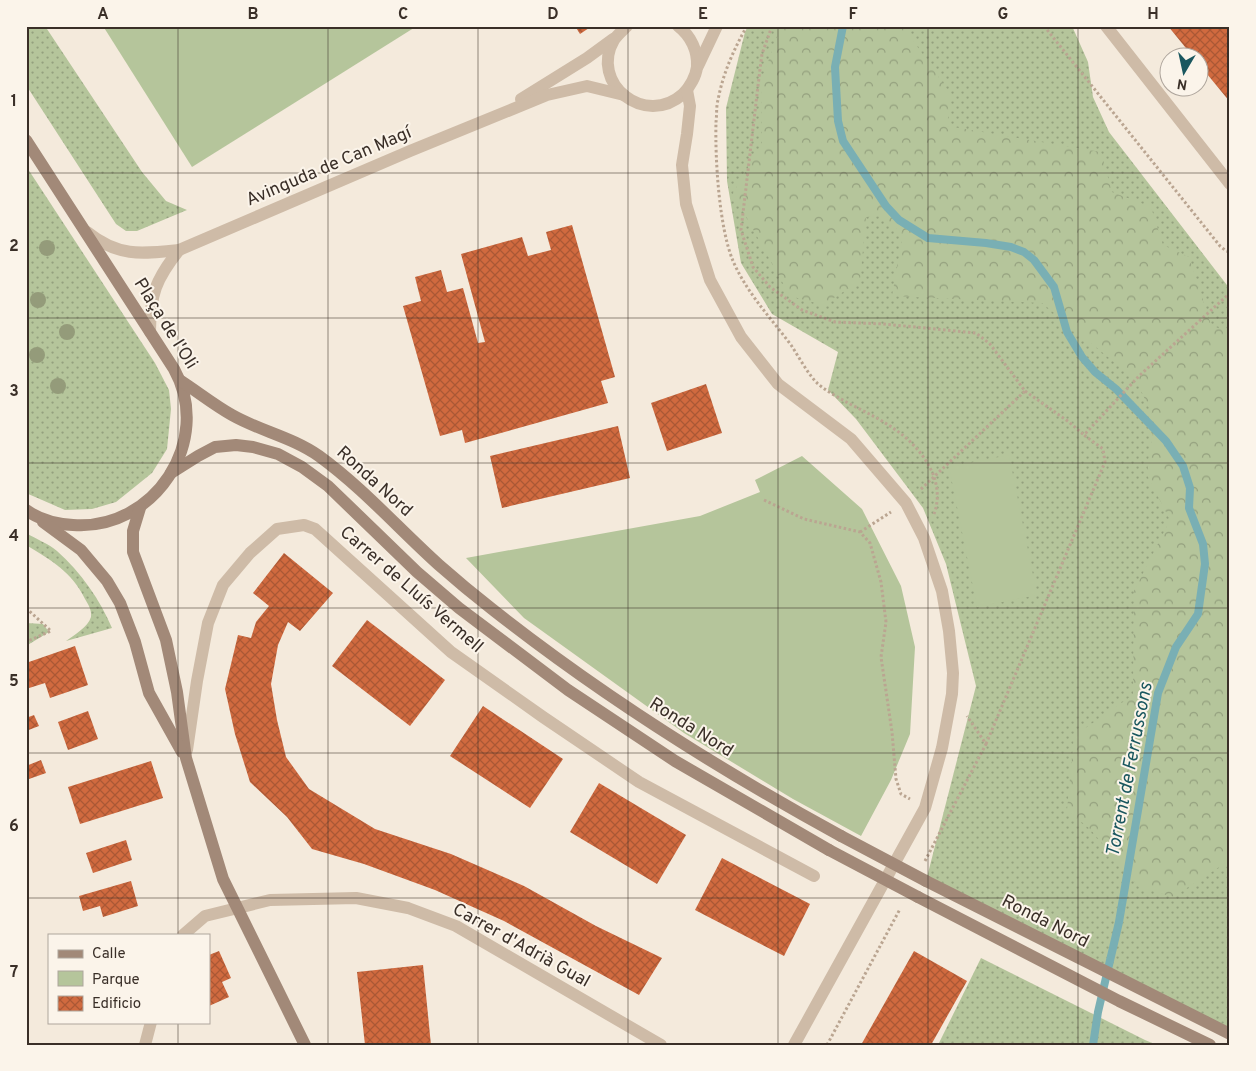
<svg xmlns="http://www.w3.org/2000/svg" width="1256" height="1071" font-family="Overpass,sans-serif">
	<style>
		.grass { fill: url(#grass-dots) }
		.forest { fill: url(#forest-crowns) }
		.park { fill: #b5c59b }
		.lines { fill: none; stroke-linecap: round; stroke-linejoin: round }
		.stream { stroke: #79afb4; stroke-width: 8 }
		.building { fill: url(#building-cross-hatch) }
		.path { stroke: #baa591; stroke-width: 3; stroke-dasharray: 2.5 2.5; stroke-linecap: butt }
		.street { stroke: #cebba7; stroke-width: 12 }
		.secondary { stroke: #a28978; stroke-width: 12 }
		.secondary-bridge { stroke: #a28978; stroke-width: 12 }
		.tree { fill: #949b7a }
		.grid { fill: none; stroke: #3a2f28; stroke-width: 1; stroke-opacity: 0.55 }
		.labels { text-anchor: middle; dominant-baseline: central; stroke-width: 4; stroke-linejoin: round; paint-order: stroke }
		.street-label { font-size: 18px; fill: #3a2f28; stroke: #fbf4ea }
		.water-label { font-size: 19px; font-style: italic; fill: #1a575f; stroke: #fbf4ea }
		.neatline { fill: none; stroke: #3a2f28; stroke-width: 2 }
		.grid-label { font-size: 16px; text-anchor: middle; font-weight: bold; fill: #3a2f28 }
	</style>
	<defs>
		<pattern id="grass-dots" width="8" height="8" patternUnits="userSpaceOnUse" patternTransform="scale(1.25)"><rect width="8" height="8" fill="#b5c59b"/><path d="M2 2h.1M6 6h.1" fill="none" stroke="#94a07e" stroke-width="1.8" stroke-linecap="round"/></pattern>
		<pattern id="forest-crowns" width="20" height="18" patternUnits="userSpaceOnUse" patternTransform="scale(1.25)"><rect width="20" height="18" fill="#b5c59b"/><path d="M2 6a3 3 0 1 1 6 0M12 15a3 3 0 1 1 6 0" fill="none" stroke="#94a07e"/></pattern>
		<pattern id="building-cross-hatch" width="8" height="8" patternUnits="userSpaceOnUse" patternTransform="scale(1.25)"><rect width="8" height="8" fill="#d06a3f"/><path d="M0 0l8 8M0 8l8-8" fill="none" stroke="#aa5835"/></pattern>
	</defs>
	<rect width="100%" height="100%" fill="#f4eadc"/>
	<!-- grass -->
	<g class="grass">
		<polygon points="26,26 45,26 142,172 166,201 187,210 137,231 126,231 116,224 26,85"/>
		<polygon points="748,26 1072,26 1088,62 1093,97 1109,132 1230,289 1230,1034 926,881 976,686 946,564 923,508 856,419 828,390 838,352 772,314 741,263 727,181 726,108 745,32"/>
		<polygon points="26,166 155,363 169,390 171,409 167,449 152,473 116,502 92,509 65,510 26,493"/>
		<path d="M26 533C36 539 49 544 57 551 81 572 100 600 112 628L66 641C74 635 88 627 91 617 92 610 88 604 85 599 72 572 51 560 26 545Z"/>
		<polygon points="26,623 43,624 49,632 26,646"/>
		<polygon points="981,958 1145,1040 1157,1045 938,1045"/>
	</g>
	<!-- forest -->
	<polygon class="forest" points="781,26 903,26 951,95 947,126 1101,152 1112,192 1151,207 1163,245 1189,257 1211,325 1230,333 1230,860 1173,897 1139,887 1090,829 1067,810 1074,736 1133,695 1134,591 1170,520 1146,473 1155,421 1136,380 1042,303 892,296 903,234 882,216 866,217 860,281 823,305 790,296 733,193 762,144 761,81"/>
	<!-- park -->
	<g class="park">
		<polygon points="103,26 417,26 192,167"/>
		<polygon points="1009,455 1037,595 977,607 949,467"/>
		<polygon points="802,456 862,509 901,586 915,647 910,734 891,780 861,836 793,799 684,733 524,618 466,558 700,516 760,492 755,480"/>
	</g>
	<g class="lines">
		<!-- stream -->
		<polyline class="stream" points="843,26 835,67 838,121 843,141 886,206 899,220 928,238 986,243 1011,247 1024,252 1034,260 1054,287 1067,332 1082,357 1095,372 1116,389 1166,441 1183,466 1190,488 1189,508 1203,544 1205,564 1198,614 1176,647 1158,693 1119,922 1098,1012 1093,1045"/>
	</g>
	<!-- building -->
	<g class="building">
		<polygon points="575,26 592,26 580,34"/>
		<polygon points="1168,26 1230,26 1230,102 1198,63 1198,58 1194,58"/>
		<polygon points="572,225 615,377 601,381 608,403 465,443 462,430 440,436 403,306 421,301 415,277 441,270 447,292 463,288 478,343 485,342 461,254 522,237 528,256 551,250 546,232"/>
		<polygon points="706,384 722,433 667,451 651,403"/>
		<polygon points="618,426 630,478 502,508 490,456"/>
		<polygon points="284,553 333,593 300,631 288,622 278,645 271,684 277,720 286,757 309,789 375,829 451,854 524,886 596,926 662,958 639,995 504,921 435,890 364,864 312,849 287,817 250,782 235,734 225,689 238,635 251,638 256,622 269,606 253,593"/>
		<polygon points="367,620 445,680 410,726 332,666"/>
		<polygon points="75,646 88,685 50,698 45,683 26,689 26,663"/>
		<polygon points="483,706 563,759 530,808 450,756"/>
		<polygon points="88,711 98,739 68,750 58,722"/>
		<polygon points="34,715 39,726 26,731 26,718"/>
		<polygon points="41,760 46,773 29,779 26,766"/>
		<polygon points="151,761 163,798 80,824 68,787"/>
		<polygon points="599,783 686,835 657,884 570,832"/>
		<polygon points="126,840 132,860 93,873 86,853"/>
		<polygon points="722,858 810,904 784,956 695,910"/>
		<polygon points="131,881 138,906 103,917 100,906 83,911 79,896"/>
		<polygon points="219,951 231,978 222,982 229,997 209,1006 209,955"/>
		<polygon points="914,951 967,981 931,1045 861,1045"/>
		<polygon points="423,965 431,1045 365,1045 357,972"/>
	</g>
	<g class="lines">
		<!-- path -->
		<g class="path">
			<path d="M747 26C734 49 723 73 718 100 716 107 717 115 716 122 715 159 719 227 733 261 747 293 770 317 791 345 799 357 806 371 816 382 824 390 838 397 848 403 883 421 916 436 933 474 938 487 939 501 934 514"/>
			<polyline points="772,26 762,54 760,69 741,230 753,267 770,287 802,310 835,322 884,324 976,333 990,344 1025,391 920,490"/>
			<polyline points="1044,26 1220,246 1226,251 1230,252"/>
			<polyline points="1025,391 1069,422 1084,435"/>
			<polyline points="764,500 804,519 860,532 870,543 881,582 886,622 881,657 892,732 896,779 901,794 910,799"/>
			<polyline points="860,532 891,512"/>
			<polyline points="26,608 51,631 26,642"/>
			<polyline points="986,744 1105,462 1103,449 1084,435 1139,376 1230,293"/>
			<polyline points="925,861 986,744 967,716"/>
			<polyline points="827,1045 900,909"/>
		</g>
		<!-- street -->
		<g class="street">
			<path d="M627 26C623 30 617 35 614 40 589 83 645 128 683 94 690 87 696 76 697 67 698 51 691 36 678 26"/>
			<polyline points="1106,26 1230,184"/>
			<polyline points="698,66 717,26"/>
			<polyline points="687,90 690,106 687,134 682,165 686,204 710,280 741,337 778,384 851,439 906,503 924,538 942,591 949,631 953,673 952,694 942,748 925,808 794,1045"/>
			<polyline points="521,99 587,58 613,39"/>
			<path d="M87 232C118 257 141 254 179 250L410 151 547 95 587 86 624 95"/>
			<path d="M150 332C150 294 156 279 179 250"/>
			<polyline points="187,750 197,681 208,623 223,585 250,553 277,529 304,525 315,529 451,652 543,717 639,782 814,876"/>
			<polyline points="183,935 205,916 270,900 356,898 408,908 456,926 661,1045"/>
			<polyline points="145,1045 151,1022"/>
		</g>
		<!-- secondary -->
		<g class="secondary">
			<path d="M26 140 174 369C214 441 154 531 73 525 56 524 40 520 26 510"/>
			<path d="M181 381C198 392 214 405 232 415 260 431 292 437 319 456 363 488 399 529 439 565 456 580 474 595 492 609 601 695 718 769 841 836"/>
			<polyline points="171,473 198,456 215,447 236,445 253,447 278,454 302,467 328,486 417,572 459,608 568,690 675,761 829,850"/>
			<polyline points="140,508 133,531 133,552 166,640 177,692 186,758 223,879 305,1045"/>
			<polyline points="43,522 81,550 107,581 120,603 135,642 149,693 182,752"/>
			<polyline points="926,881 1230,1034"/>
			<polyline points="918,897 1119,1001 1210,1045"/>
		</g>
		<!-- secondary-bridge -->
		<g class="secondary-bridge">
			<polyline points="841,836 926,881"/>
			<polyline points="829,850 918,897"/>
		</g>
	</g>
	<!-- trees -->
	<g class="tree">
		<circle cx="47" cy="248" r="8"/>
		<circle cx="38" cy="300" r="8"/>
		<circle cx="67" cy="332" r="8"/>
		<circle cx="37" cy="355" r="8"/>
		<circle cx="58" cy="386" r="8"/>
	</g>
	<!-- grid -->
	<path class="grid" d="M178 26V935M328 26V1045M478 26V1045M628 26V1045M778 26V1045M928 26V1045M1078 26V1045M26 173H1230M26 318H1230M26 463H1230M26 608H1230M26 753H1230M26 898H1230M178 1022V1045"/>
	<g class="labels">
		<!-- street labels -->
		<g class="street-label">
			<text transform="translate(329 167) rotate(-23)">Avinguda de Can Magí</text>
			<text transform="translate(165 324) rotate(58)">Plaça de l'Oli</text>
			<text transform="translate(374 482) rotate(42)">Ronda Nord</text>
			<text transform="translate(411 590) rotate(41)">Carrer de Lluís Vermell</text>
			<text transform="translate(691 728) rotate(32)">Ronda Nord</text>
			<text transform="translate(1045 922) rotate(27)">Ronda Nord</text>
			<text transform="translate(521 946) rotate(29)">Carrer d'Adrià Gual</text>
		</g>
		<!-- water labels -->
		<g class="water-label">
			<text transform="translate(1130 770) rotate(-79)">Torrent de Ferrussons</text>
		</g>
	</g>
	<!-- border -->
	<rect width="1256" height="1071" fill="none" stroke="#fbf4ea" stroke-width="55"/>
	<!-- legend -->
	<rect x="48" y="934" width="162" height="90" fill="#fbf4ea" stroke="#aea59c"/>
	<rect x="58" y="950" width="25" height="8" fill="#a28978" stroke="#aea59c"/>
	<text x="92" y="958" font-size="15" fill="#3a2f28">Calle</text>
	<rect x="58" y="971" width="25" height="15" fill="#b5c59b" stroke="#aea59c"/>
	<text x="92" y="984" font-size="15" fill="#3a2f28">Parque</text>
	<rect x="58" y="996" width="25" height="15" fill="url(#building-cross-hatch)" stroke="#aea59c"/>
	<text x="92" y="1008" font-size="15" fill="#3a2f28">Edificio</text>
	<!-- north arrow -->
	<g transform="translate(1184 72) rotate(189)"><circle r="24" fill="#fbf4ea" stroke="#aea59c"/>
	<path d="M0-4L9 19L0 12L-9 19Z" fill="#1a575f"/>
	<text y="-8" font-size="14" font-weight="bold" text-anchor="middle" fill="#3a2f28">N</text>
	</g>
	<rect x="28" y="28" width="1200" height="1016" class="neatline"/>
	<g class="grid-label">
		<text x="103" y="19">A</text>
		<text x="253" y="19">B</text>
		<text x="403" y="19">C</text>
		<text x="553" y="19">D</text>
		<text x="703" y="19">E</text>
		<text x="853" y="19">F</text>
		<text x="1003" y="19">G</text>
		<text x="1153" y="19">H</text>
		<text x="14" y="106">1</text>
		<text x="14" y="251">2</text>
		<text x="14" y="396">3</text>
		<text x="14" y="541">4</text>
		<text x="14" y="686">5</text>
		<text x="14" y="831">6</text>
		<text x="14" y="977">7</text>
	</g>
</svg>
